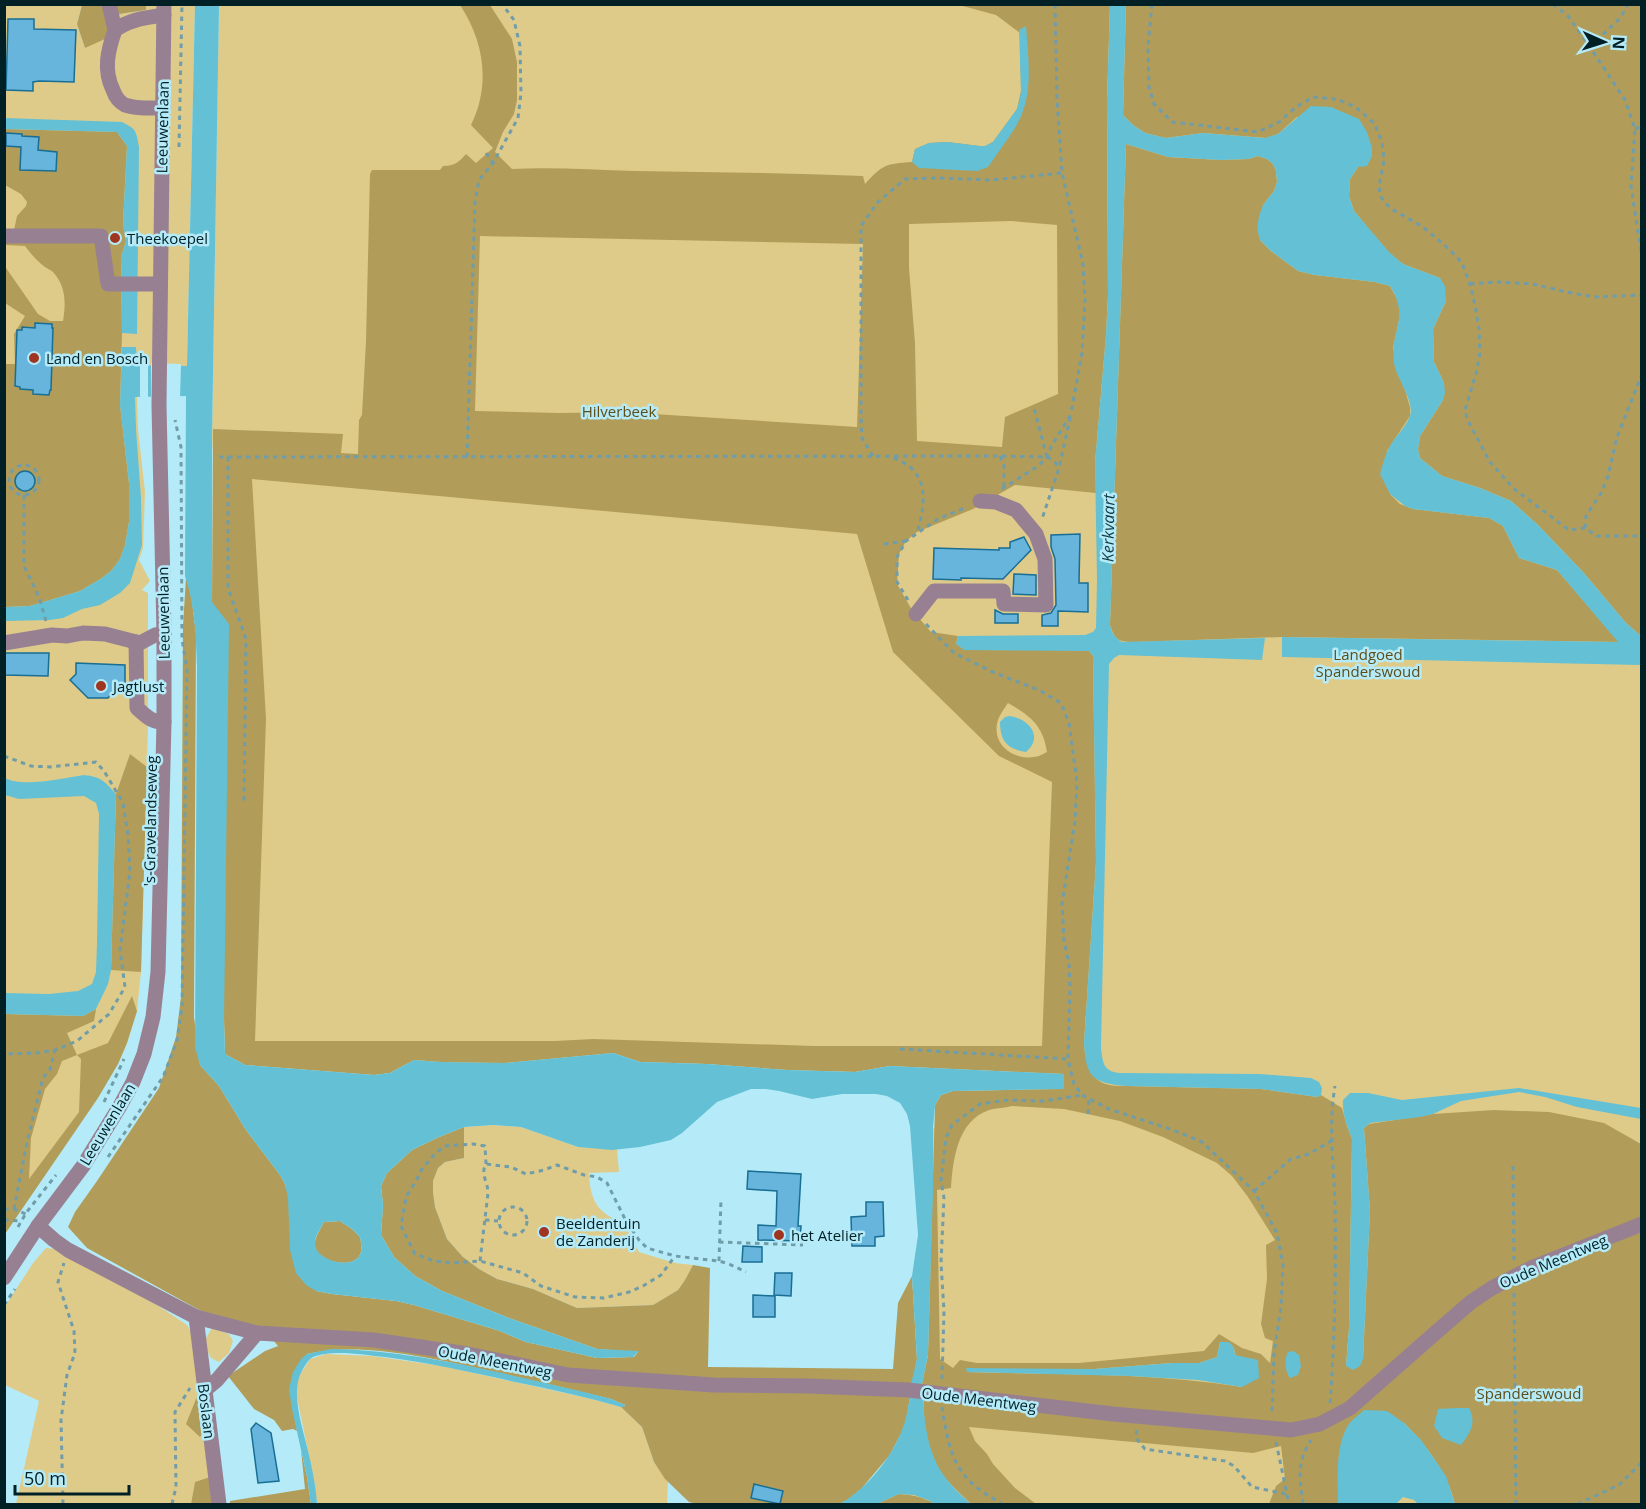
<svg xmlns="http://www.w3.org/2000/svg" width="1646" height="1509" font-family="'Open Sans',sans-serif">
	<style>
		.green { fill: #dfcb89 }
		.forest { fill: #b19d59; fill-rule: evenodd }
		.water { fill: #64c0d4; fill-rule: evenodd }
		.pier { fill: #b5ebf8 }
		.building { fill: #67b4dd; stroke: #196e94; stroke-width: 1.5 }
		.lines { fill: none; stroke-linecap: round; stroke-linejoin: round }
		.path { stroke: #709da8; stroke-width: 3; stroke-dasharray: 4.5 4.5; stroke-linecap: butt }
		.minor { stroke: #988093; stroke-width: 15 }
		.poi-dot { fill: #9f3520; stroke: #b5ebf8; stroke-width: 2 }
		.labels { text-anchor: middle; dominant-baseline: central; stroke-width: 5; stroke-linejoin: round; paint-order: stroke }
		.street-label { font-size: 15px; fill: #002026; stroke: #b5ebf8 }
		.poi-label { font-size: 15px; fill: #002026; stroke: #b5ebf8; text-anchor: start }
		.park-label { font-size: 15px; fill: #5d4e19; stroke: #b5ebf8 }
		.water-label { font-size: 16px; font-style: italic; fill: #103b44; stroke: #b5ebf8 }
	</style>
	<rect width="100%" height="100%" fill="#b5ebf8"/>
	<!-- green -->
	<g class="green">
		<polygon points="5,5 82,5 77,24 85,48 113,15 146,10 146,5 195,5 187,367 136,366 138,429 145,492 143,548 139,560 150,581 142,590 148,593 148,725 141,972 137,1011 127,1043 118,1064 28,1196 5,1195"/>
		<polygon points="219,5 1641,5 1641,1504 852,1504 876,1485 924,1388 922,1384 928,1355 933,1128 1064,1074 613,1053 504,1063 245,1065 212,436"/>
		<path d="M493 1125 521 1127 578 1147 617 1149 619 1172 589 1173C590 1199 597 1214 623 1222L639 1252 675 1263 693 1265 685 1280 678 1290 653 1305 577 1308 533 1289 497 1279 479 1269 463 1257 447 1239 435 1207 433 1192V1181L438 1168 445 1162 464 1158V1127Z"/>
		<polygon points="46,1248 55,1249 157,1305 187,1325 193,1336 210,1477 195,1483 191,1504 16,1504 39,1401 5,1385 4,1308 33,1263"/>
		<polygon points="212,1328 229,1334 233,1341 229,1353 219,1362 211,1358 203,1343"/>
		<polygon points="326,1354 373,1356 442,1366 592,1399 621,1407 642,1427 654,1462 668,1482 667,1504 317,1504 314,1480 296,1393 297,1382 301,1373 310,1359"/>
	</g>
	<!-- forest -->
	<g class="forest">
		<polygon points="82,5 146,5 146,10 113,15 105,39 85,48 77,24"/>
		<path d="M460 5H490L512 39 517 62V100L514 114 503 132 495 152 512 169C553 167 594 170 635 171 711 172 787 173 863 176L865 184C883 164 886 164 912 162L915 149 929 143 947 142 980 146H985L993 142 1017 109 1021 91 1020 33 996 15 959 5H1110L1107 100 1108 296 1106 335 1095 463 1096 493 1015 485 973 509 917 532 906 541 899 554 897 584 912 610 931 632 958 636 956 644 1089 651 1093 656 1096 862 1084 1043C1085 1059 1089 1079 1106 1084 1112 1086 1120 1086 1126 1086L1261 1089 1317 1097 1321 1095 1342 1108 1347 1126 1352 1139 1349 1328 1346 1366 1363 1359 1370 1211 1364 1128 1369 1124 1433 1114 1494 1110 1549 1112 1604 1123 1641 1144V1504H1455C1447 1472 1427 1446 1404 1423L1339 1461 1338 1504H1269L1276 1486 1285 1479 1281 1446 1253 1453 969 1427 975 1441 987 1454 993 1464 1015 1488 1036 1504H971C963 1496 953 1487 945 1478 926 1452 922 1418 924 1388L922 1384 928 1355 935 1105 941 1095 953 1091 1063 1089 1064 1074 890 1066 855 1072 787 1070 707 1064 640 1062 613 1053 504 1063 441 1062 414 1060 390 1073 374 1075 245 1065 225 1054 212 602 213 429 343 434 341 453 358 454 359 420 362 415 366 341 370 174 372 170H440L443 166C455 166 459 162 466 154L476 163 493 148 471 125C491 85 484 41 460 5ZM1011 221 1057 225 1058 394 1005 417 1002 447 917 441 915 343 909 268V224ZM480 236 863 244 857 427 622 412 559 413 475 411ZM252 479 857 534 893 652 999 756 1052 782 1042 1046H814L593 1039 555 1041H255L266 719ZM1008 703C1030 716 1043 725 1047 752 1043 754 1038 757 1034 757 1014 760 993 746 997 724 998 717 1004 709 1008 703ZM1012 1106 1064 1109 1120 1121 1163 1137 1217 1163 1232 1176 1248 1197 1275 1240 1266 1245 1267 1279 1261 1324 1265 1338 1273 1341 1270 1363 1261 1354 1242 1348 1219 1334 1204 1351 1079 1363H977L960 1360 953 1368 940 1359 937 1190 951 1188C953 1160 957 1121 989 1110 996 1108 1005 1108 1012 1106ZM1220 1342H1228L1234 1348 1242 1387C1151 1372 1059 1375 967 1372V1369H1094L1172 1363H1199L1217 1357Z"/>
		<polygon points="1126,5 1641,5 1641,636 1626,623 1583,572 1537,524 1511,501 1480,488 1442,476 1420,458 1418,449 1420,436 1443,400 1444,383 1434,362 1433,329 1446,301 1440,278 1403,264 1388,252 1354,211 1349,196 1350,179 1358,167 1297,117 1278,134 1266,138 1203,133 1166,138 1145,133 1133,125 1123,115"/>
		<path d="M5 129 117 132 127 146 123 223 126 241 121 257 122 333 120 405 129 483V522L125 545 120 559 112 570 102 578 80 591 30 606 5 607V364H15L14 334 25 316 5 303 4 265 38 314 50 321H63C66 304 66 286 53 272 52 271 45 267 45 267 37 261 31 254 25 246L5 245V230H14L17 216 26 206 27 202 21 194 5 185Z"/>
		<path d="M1126 144 1168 157 1221 160 1248 159 1258 156 1267 159 1273 164 1276 171 1277 182 1274 191 1263 205 1260 240 1271 251 1298 271 1315 275 1375 282 1390 286 1397 299 1400 310 1399 320 1393 348 1410 407V416L1387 451 1390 494 1400 504 1413 509 1489 518 1503 526 1519 558 1557 570 1619 642 1282 637 1135 642C1119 642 1115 641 1110 625Z"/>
		<path d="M186 577 191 594 196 634 194 1017 200 1065 219 1086 246 1130 280 1175 285 1184 316 1291 332 1294 396 1301 414 1305 500 1331 526 1342 597 1358 634 1357 638 1352 597 1349 509 1318 442 1291 415 1276 394 1257 381 1235 383 1205 381 1186 387 1173 412 1150 439 1137 464 1127V1158L445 1162 438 1168 433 1181V1192L435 1207 447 1239 463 1257 479 1269 497 1279 533 1289 577 1308 653 1305 678 1290 685 1280 693 1265 710 1268 708 1367 893 1369 898 1303 912 1276 917 1359 906 1420 901 1434 889 1456 862 1488 850 1498 840 1504H697L689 1502 665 1479 654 1462 642 1427 621 1407H624L625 1405 611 1399C566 1388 521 1378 476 1368 425 1357 359 1342 307 1354L290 1389 297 1431 293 1429 282 1431 274 1420 254 1409 228 1376 265 1351 278 1346 263 1328 201 1311 87 1248 68 1227 75 1212 97 1181 159 1088 176 1037 181 997 183 626Z"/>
		<polygon points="130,754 147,767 141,972 111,970 116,794"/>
		<path d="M132 996 137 1011 127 1043 118 1064 98 1098 5 1234V1014L83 1016 96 1009 94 1021 67 1033 77 1055 108 1043ZM77 1055 81 1059 79 1112 29 1179 31 1138 45 1089 57 1074 62 1061Z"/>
		<path d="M340 1221 352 1229 360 1237C361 1242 362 1248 361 1252 356 1272 315 1261 315 1245 314 1238 321 1228 324 1222Z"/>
		<polygon points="200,1389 205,1430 200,1437 186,1424"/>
		<polygon points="301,1450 307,1477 311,1504 230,1504 230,1501 305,1489"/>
		<polygon points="210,1477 212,1504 191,1504 195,1482"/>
		<path d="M899 1494C913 1495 923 1497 935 1504H877Z"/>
	</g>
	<!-- water -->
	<g class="water">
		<path d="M1126 4 1123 115 1133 125 1145 133 1166 138 1203 133 1265 138 1278 134 1311 106 1331 107 1359 119 1367 132 1372 148V156L1367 166 1358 167 1350 179 1349 196 1354 211 1389 252 1403 264 1440 278 1445 286 1446 301 1433 329 1434 362 1444 383 1445 393 1443 400 1420 436 1418 449 1420 458 1442 476 1480 488 1511 501 1537 524 1583 572 1626 623 1641 636V665L1282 657V637L1618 642 1557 570 1519 558 1503 526 1489 518 1413 509 1405 506 1390 494 1380 474C1382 467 1384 459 1387 452 1392 439 1405 429 1410 416 1415 401 1396 378 1394 363 1389 331 1411 319 1390 286L1375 282 1315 275 1298 271 1271 251 1260 240 1257 229 1259 216 1263 205 1274 191 1277 182 1276 171 1273 164 1267 159 1258 156 1248 159 1221 160 1168 157 1126 144 1110 625C1112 633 1114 637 1122 642L1265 638 1262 660 1119 655 1114 658 1109 664 1101 1048C1103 1063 1103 1071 1119 1073L1260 1074 1311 1078 1319 1082 1322 1088 1321 1095 1317 1097 1261 1089 1126 1086C1092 1083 1086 1077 1084 1043L1096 862 1093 656 1089 651 964 650 956 644 958 636 1085 635 1093 632 1096 628 1097 579 1095 463 1106 335 1108 296 1107 100 1110 5Z"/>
		<path d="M195 5H219L212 436V602L229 624 224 1023 225 1054 245 1065 374 1075 390 1073 414 1060 441 1062 504 1063 613 1053 640 1062 707 1064 787 1070 855 1072 890 1066 1064 1074V1089L953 1091 941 1095 935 1105 933 1128V1190L928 1355 922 1384H911L917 1359 912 1276 918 1235 910 1126 907 1114 900 1103 887 1096 876 1094H842L812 1099 779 1091 766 1089H751L717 1102 682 1133 671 1140 640 1147 612 1150 578 1147 521 1127 493 1125 464 1127 439 1137 412 1150 387 1173 381 1186 383 1205 381 1235 394 1257 415 1276 442 1291 509 1318 597 1349 639 1351 633 1357 597 1358 526 1342 500 1331 414 1305 396 1301 332 1294 316 1291 306 1285 296 1273 290 1250 288 1198 285 1184 280 1175 246 1130 219 1086 200 1065 195 1047 197 667C196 636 195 606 185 576L186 396 135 397 136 429 141 498 142 545 130 583 120 593 100 605 82 609 63 618 50 620 5 621V607L30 606 80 591 102 578 112 570 120 559 125 545 129 522V483L120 405 122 347H136L137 365 187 366ZM340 1221 352 1229 360 1237C361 1242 362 1248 361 1252 356 1272 315 1261 315 1244 314 1237 321 1228 324 1222Z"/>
		<path d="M1026 26C1028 55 1033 89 1021 116 1014 132 1002 146 993 160L988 167 977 171 919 168 912 162 915 149 929 143 947 142 980 146H985L993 142 1017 109 1020 98 1021 91 1019 30Z"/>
		<path d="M5 118 122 122C136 129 136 130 139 147L137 334 122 333 121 257 126 241 123 223 127 146 117 132 5 129Z"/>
		<path d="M1009 716C1029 718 1044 737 1026 752 1007 749 1000 741 1000 722L1005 717Z"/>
		<path d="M84 775C102 777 104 781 116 794L111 970 108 984 96 1009 83 1016 5 1014V993L49 994 78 991 92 984 96 972 97 943 99 814 96 803 84 796 19 799 5 795V778C23 788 63 778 84 775Z"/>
		<path d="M1519 1088 1641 1108V1119L1577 1107 1545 1097 1519 1092 1461 1101 1433 1114 1420 1117 1370 1123 1364 1128 1370 1211 1363 1359 1360 1366 1353 1370 1346 1366 1349 1328 1352 1139C1347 1126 1342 1114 1343 1100L1350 1093H1368L1402 1100Z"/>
		<polygon points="1220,1342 1229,1342 1234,1348 1235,1355 1258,1360 1259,1378 1242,1387 1198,1380 1129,1376 967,1372 966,1368 1094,1369 1172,1363 1199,1363 1217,1357"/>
		<path d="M331 1349C418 1350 504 1374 588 1393L611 1399 625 1405 624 1407H621C586 1397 551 1389 515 1382 472 1372 429 1363 385 1357 366 1355 332 1349 313 1357 307 1360 303 1369 300 1375 291 1397 304 1432 309 1455 313 1472 316 1488 317 1504H311L307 1477 292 1409 289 1389 293 1372 301 1359 307 1354Z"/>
		<path d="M1293 1351 1299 1355 1301 1366 1298 1375 1290 1378C1285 1372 1284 1359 1288 1352Z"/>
		<path d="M910 1397 923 1399C925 1427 928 1454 945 1477 952 1487 962 1496 971 1504H935L928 1500 914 1495 899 1494 877 1504H840C869 1487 893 1456 904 1425 907 1416 908 1406 910 1397Z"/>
		<path d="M1457 1408H1469C1477 1423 1470 1433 1461 1445L1442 1438 1434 1426 1438 1409Z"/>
		<path d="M1364 1410 1387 1411 1404 1423 1421 1440 1446 1476 1455 1504H1418L1414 1500 1403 1497 1396 1504H1338C1338 1480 1335 1449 1347 1427 1351 1420 1359 1415 1364 1410Z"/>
	</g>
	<!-- pier -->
	<g class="pier">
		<rect x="140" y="363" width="8" height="36"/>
		<polygon points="151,363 181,364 180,399 151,399"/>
	</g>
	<!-- building -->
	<g class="building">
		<polygon points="8,19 34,19 34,29 76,30 74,82 39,81 33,82 33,91 6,90"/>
		<polygon points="6,133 22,134 22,136 39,137 38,150 57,152 56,171 20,170 21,147 6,146"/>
		<polygon points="35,323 52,324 52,328 53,328 51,390 50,390 49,395 33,394 33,390 20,389 20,387 15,386 17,330 22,330 22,327 35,328"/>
		<circle cx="25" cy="481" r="10"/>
		<polygon points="1080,534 1079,583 1088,583 1088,612 1058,611 1058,626 1042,626 1042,615 1051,613 1056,605 1055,559 1051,547 1051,535"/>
		<polygon points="1024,537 1031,550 1003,579 961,578 961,580 933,579 934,548 999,550 999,548 1010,548 1010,542"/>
		<polygon points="1014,574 1036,575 1036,595 1013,594"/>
		<polygon points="995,610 1003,614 1018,614 1018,623 995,623"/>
		<polygon points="4,653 49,653 48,676 4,675"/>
		<polygon points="76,663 125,665 125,692 113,692 108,698 88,698 70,680 76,674"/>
		<polygon points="748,1171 801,1174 798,1226 801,1226 800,1241 758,1240 758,1225 776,1226 777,1191 747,1189"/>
		<polygon points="866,1202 883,1202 884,1236 875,1237 875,1246 852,1246 851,1217 866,1216"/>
		<polygon points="743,1246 762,1247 762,1262 742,1262"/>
		<polygon points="775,1273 792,1273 791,1296 774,1295"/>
		<polygon points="753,1295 775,1296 775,1317 753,1317"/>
		<polygon points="256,1423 271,1433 279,1481 258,1483 251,1429"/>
		<polygon points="754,1484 783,1491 780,1504 751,1498"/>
	</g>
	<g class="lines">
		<!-- path -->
		<g class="path">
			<polyline points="1055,4 1057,99 1062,173 1083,264 1085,300 1082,353 1071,413"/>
			<polyline points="1118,4 1135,4"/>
			<polyline points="1152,4 1148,46 1149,87 1154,104 1172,122 1258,132 1279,122 1296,107 1313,97 1335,99 1347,103 1358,109 1374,123 1382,142 1384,160 1379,187 1381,197 1390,208 1423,227 1449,249 1462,263 1470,284 1475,305 1479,330 1480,353 1477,370 1465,410 1467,419 1490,462 1513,488 1569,530 1585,528 1597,536 1642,536"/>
			<polyline points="1553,4 1568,16 1590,47 1625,100 1635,129 1631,186 1642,259"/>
			<polyline points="1590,47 1621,17 1628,4"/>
			<polyline points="1635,129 1642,126"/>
			<polyline points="179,147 182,4"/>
			<polyline points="486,153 493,163"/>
			<polyline points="1470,284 1497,282 1533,284 1566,292 1595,297 1642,295"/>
			<polyline points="873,456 862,438 861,416 861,226 877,203 905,179 937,178 991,180 1062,173"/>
			<polyline points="1000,456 1004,465 1004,488"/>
			<polyline points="219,457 1000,456 1047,457 1034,408"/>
			<polyline points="228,457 228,588 246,639 244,802"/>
			<polyline points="467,457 475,202 479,180 493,163 518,118 521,93 520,46 514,20 502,4"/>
			<polyline points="1047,457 1054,461 1059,467"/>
			<path d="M894 458C901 461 909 465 914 471 928 487 923 511 918 530"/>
			<circle cx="24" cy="480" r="15"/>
			<polyline points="1002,489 1038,466 1048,456 1051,447 1071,414 1059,468 1042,519"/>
			<polyline points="24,495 24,566 39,597 46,621"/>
			<polyline points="1585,528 1586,516 1601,493 1608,476 1617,437 1642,374"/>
			<polyline points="884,544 906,541"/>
			<polyline points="908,600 897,582 897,557 906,541 938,519 967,507"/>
			<polyline points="926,624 954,653 995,673 1039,690 1061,703 1069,723 1077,782 1075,821 1062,904 1064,940 1069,964 1070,987 1068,1059 1074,1084 1082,1095 1109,1109 1173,1130 1202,1142 1254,1191 1277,1233 1283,1265 1281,1307 1274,1353 1272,1415"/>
			<polyline points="4,756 31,766 50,767 96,762 104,771 123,803 128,835 130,871 120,950 125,987 109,1014 77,1041 55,1050 36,1053 4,1054"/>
			<polyline points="900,1049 1068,1059"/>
			<polyline points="104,1102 124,1059"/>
			<polyline points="1088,1114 1089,1099"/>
			<polyline points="108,1157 163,1077 177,1041 182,1007 187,670 182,639 181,447 175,420"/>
			<polyline points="486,1164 485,1146 473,1144 444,1146 432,1157 422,1169 416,1181 406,1197 401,1226 415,1254 434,1261 452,1263 480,1261 523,1273 541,1286 575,1297 604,1298 629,1292 643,1286 661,1275 675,1256"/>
			<polyline points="1513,1166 1514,1260"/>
			<polyline points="1254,1191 1291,1159 1309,1154 1331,1141"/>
			<circle cx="513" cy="1221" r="14"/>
			<polyline points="4,1209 14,1209 26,1214"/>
			<polyline points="14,1209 27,1142 43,1078 50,1069 55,1050"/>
			<polyline points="4,1220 22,1221"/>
			<polyline points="485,1220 498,1221"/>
			<polyline points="18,1227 26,1213 56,1175"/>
			<polyline points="719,1242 803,1245"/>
			<path d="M480 1261 488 1193C488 1182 480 1174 486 1164L511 1167 526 1174 544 1170 557 1165 584 1175 597 1177 607 1183 626 1221 639 1240 647 1248 675 1256 719 1261 729 1264 746 1272"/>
			<polyline points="719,1261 721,1199"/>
			<polyline points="1514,1293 1516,1504"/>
			<polyline points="4,1305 15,1289"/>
			<polyline points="942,1379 944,1311 941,1263 944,1198 941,1181 946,1138 952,1125 980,1104 1008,1100 1044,1101 1082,1095"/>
			<path d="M1330 1403C1335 1338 1336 1271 1335 1205 1334 1164 1328 1127 1335 1086"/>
			<path d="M942 1407C946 1431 949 1459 967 1478 976 1489 991 1497 1002 1504"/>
			<polyline points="1137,1430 1136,1438 1145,1449 1225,1461 1234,1466 1252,1487 1286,1494"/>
			<polyline points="1276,1442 1289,1504"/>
			<polyline points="63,1504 61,1420 67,1375 75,1353 74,1331 58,1282 64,1263"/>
			<polyline points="172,1504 176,1487 175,1412 190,1388"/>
			<path d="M1303 1504C1300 1479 1296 1463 1311 1440"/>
			<polyline points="1578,1504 1619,1485 1642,1462"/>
		</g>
		<!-- minor -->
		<g class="minor">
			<path d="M109 4 115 30C130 19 146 18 164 15"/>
			<path d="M115 30C108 50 103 70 113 90 115 96 119 102 125 105 135 109 151 108 163 108"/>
			<polyline points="4,236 101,236 108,284 160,284"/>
			<polyline points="916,614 934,591 1003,591 1004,604 1046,605 1045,559 1036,534 1016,510 996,502 980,501"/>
			<path d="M136 642 137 708C145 715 152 723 164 722"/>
			<polyline points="4,643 52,635 67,636 83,633 105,634 140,643 155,635 164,633"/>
			<polyline points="38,1226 54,1240 68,1250 196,1317 257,1333 374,1340 468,1354 568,1375 714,1385 809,1386 908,1390 1113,1414 1291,1430 1320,1424 1350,1408 1433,1335 1471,1302 1492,1288 1531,1268 1642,1224"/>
			<polyline points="4,1278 38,1226 83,1166 120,1106 133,1082 144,1054 153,1017 158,972 164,722 164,633 159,405 164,4"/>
			<polyline points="196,1317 219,1504"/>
			<polyline points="205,1390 217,1380 257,1333"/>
		</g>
	</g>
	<!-- markers -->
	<g class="poi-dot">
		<circle cx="115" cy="238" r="6"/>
		<circle cx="34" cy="358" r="6"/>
		<circle cx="101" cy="686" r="6"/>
		<circle cx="544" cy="1232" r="6"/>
		<circle cx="779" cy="1235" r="6"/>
	</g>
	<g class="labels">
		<!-- street labels -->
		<g class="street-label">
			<text transform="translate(162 127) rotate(-89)">Leeuwenlaan</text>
			<text transform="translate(163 613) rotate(-91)">Leeuwenlaan</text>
			<text transform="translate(150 821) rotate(-89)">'s-Gravelandseweg</text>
			<text transform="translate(107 1124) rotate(-59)">Leeuwenlaan</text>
			<text transform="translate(1553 1261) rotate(-23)">Oude Meentweg</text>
			<text transform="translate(495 1361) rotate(11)">Oude Meentweg</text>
			<text transform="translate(979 1399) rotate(7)">Oude Meentweg</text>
			<text transform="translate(207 1411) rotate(83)">Boslaan</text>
		</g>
		<!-- poi labels -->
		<g class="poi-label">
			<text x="127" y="238">Theekoepel</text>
			<text x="46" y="358">Land en Bosch</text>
			<text x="113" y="686">Jagtlust</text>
			<text x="556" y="1223">Beeldentuin<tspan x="556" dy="17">de Zanderij</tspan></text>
			<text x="791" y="1235">het Atelier</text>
		</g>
		<!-- park labels -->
		<g class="park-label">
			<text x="619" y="411">Hilverbeek</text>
			<text x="1368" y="654">Landgoed<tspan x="1368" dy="17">Spanderswoud</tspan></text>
			<text x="1529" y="1393">Spanderswoud</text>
		</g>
		<!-- water labels -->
		<g class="water-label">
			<text transform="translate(1108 528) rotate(-89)">Kerkvaart</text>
		</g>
	</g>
	<!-- border -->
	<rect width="1646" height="1509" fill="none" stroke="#002026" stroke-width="12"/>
	<!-- north arrow -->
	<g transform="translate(1604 42) rotate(93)" stroke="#b5ebf8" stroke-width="4.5" paint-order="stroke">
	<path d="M0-4.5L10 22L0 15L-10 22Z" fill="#002026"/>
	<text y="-9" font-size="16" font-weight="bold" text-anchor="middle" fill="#002026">N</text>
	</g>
	<!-- scale -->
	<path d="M15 1485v9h114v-9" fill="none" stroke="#002026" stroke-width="3"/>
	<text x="24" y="1485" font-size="18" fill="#002026" stroke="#b5ebf8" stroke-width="4.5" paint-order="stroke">50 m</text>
</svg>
